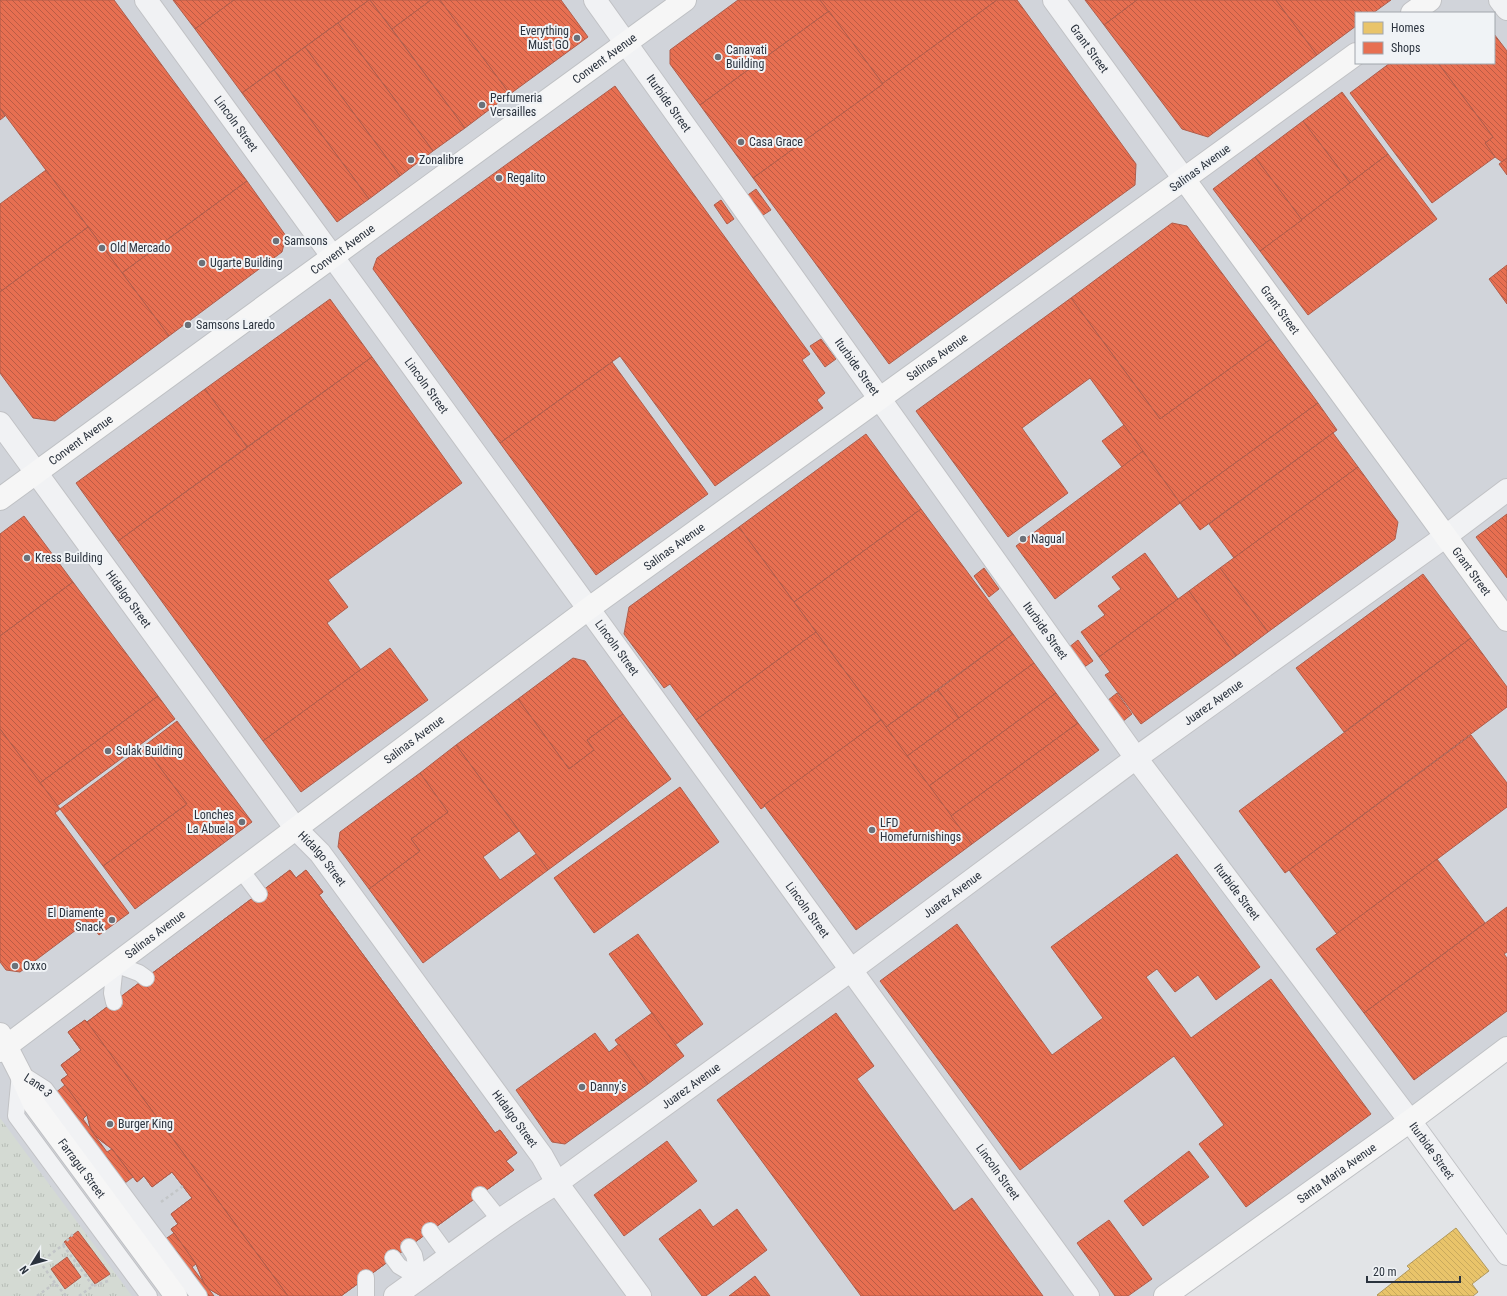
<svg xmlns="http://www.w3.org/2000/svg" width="1507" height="1296" font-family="'Roboto Condensed',sans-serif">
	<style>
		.built { fill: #d1d4da; fill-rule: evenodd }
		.park { fill: url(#park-tufts) }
		.homes { fill: url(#homes-back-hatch); stroke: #b0985d }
		.shops { fill: url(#shops-back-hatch); stroke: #af5d4b }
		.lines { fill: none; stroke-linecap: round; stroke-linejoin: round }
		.lane-casing { stroke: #c1c2c5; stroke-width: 18 }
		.street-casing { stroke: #c1c2c5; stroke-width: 24 }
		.secondary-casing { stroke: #c1c2c5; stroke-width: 24 }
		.primary-casing { stroke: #bfc1c4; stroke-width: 24 }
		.path { stroke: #c2c5c7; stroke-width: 2.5; stroke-dasharray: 3 3; stroke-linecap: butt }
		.lane { stroke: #f1f2f4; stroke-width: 16 }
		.street { stroke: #f1f2f4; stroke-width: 22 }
		.secondary { stroke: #f6f6f6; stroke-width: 22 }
		.primary { stroke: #f6f6f6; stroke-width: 22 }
		.poi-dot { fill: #6b7179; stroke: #f0f3f6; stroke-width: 1.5 }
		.labels { text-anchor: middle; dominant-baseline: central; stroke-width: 4; stroke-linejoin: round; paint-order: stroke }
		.poi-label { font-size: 12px; fill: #2b333e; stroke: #f0f3f6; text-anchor: start }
		.street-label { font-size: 12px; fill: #2b333e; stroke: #f0f3f6 }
	</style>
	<defs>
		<pattern id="park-tufts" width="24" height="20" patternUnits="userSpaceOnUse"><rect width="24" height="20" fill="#d4dad3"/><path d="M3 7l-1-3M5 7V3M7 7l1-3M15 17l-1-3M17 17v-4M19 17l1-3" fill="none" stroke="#b6bcb6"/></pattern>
		<pattern id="homes-back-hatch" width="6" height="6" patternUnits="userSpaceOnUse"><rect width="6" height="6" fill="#e9c46a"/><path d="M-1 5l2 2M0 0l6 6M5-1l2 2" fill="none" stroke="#c8a95d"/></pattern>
		<pattern id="shops-back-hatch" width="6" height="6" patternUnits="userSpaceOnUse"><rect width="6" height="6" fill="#e76f51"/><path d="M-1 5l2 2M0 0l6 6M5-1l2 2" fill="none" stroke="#bb5c45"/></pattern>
	</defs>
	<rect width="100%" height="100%" fill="#e2e4e7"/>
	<!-- built -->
	<path class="built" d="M0 0H1507V1048L1165 1296H0ZM1356 13H1494V63H1356Z"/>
	<!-- park -->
	<polygon class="park" points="0,1118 132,1296 0,1296"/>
	<!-- homes -->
	<polygon class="homes" points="1456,1228 1489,1271 1472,1284 1478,1292 1473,1296 1378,1296 1377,1295 1410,1269 1407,1266"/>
	<!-- shops -->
	<g class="shops">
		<polygon points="0,0 114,0 247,181 122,273 0,108"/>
		<polygon points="173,0 234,0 195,29"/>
		<polygon points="234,0 369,0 242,93 195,29"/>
		<polygon points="369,0 370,0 465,128 433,151 338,23"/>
		<polygon points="370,0 431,0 392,29"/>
		<polygon points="431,0 440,0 510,94 465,128 392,29"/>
		<polygon points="440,0 561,0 588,37 510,94"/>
		<polygon points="738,0 820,0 829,11 700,105 670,64 670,50"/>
		<polygon points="820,0 997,0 883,84"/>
		<polygon points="997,0 1017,0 1136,164 1135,185 889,364 753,178"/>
		<polygon points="1085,0 1137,0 1104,25"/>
		<polygon points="1137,0 1276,0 1317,55 1208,137 1182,129 1104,25"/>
		<polygon points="1276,0 1391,0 1373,13 1356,13 1356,26 1317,55"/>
		<polygon points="829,11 883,84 753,178 700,105"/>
		<polygon points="338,23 433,151 400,176 305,47"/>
		<polygon points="1494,34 1507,51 1507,158 1502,162 1495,157 1485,143 1493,137 1438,63 1494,63"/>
		<polygon points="305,47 400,176 369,199 274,70"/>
		<polygon points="1390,63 1438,63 1493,137 1485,143 1495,157 1432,203 1350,93"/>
		<polygon points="274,70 369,199 337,222 242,93"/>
		<polygon points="615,86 810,354 802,360 825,393 817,400 823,408 715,486 620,356 500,443 373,269 377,258"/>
		<polygon points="1342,92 1388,154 1350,183 1303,121"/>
		<polygon points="0,108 5,116 0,120"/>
		<polygon points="1303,121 1350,183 1302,220 1255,157"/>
		<polygon points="1388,154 1437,219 1308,315 1260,251"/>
		<polygon points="1255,157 1302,220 1260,251 1213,189"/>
		<polygon points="1507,158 1507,175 1499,164"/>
		<polygon points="46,170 88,227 0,292 0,204"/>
		<polygon points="247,181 286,236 282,252 169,336 122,273"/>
		<polygon points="756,189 771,210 760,217 745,197"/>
		<polygon points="721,200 734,219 727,224 714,205"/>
		<polygon points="1172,223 1187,226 1271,339 1160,419 1071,298"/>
		<polygon points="88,227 169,336 55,421 33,418 0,373 0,292"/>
		<polygon points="1507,265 1507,304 1489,279"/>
		<polygon points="1071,298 1160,419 1271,339 1318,403 1180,503 1090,378 1022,428 1068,493 1008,537 916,411"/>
		<polygon points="330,299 372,357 247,447 205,389"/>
		<polygon points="821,339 836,359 825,367 810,346"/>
		<polygon points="372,357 462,483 328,580 348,607 327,623 361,670 263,741 118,541"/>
		<polygon points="612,362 708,494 596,575 500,443"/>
		<polygon points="205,389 247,447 118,541 76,483"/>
		<polygon points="1318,403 1337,430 1200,530 1180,503"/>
		<polygon points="1124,425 1143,451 1122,467 1102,441"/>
		<polygon points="1333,433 1358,467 1234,558 1209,524"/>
		<polygon points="866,434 921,509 794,602 739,527"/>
		<polygon points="1143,451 1180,503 1055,599 1016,546"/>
		<polygon points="1358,467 1398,522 1395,539 1268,632 1220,568"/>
		<polygon points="921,509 1013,634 886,727 794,602"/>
		<polygon points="1507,514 1507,578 1476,537"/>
		<polygon points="24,516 73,582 0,636 0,534"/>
		<polygon points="739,527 816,632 696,720 670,684 664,688 624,634 629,607"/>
		<polygon points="1145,553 1178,599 1099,657 1081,632 1105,615 1098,606 1121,589 1112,577"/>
		<polygon points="984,568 999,589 989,597 974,576"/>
		<polygon points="1220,568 1268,632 1236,656 1189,591"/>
		<polygon points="1423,574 1471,638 1344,732 1296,668"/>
		<polygon points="73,582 158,696 40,783 0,729 0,636"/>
		<polygon points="1189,591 1236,656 1141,724 1105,675 1110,672 1099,657"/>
		<polygon points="816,632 881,720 761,809 696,720"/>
		<polygon points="1013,634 1034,663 959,718 938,690"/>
		<polygon points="1471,638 1507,687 1507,707 1285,873 1239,811"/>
		<polygon points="1078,640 1093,661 1083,668 1068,648"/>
		<polygon points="390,648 428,700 301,792 263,741"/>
		<polygon points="573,658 585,661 623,714 587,740 594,750 569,769 518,699"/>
		<polygon points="1034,663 1056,693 929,786 907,756"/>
		<polygon points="938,690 959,718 907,756 886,727"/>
		<polygon points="1056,693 1078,723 951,816 929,786"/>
		<polygon points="1117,693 1132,714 1122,722 1107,701"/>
		<polygon points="158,696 175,719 57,806 40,783"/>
		<polygon points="518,699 569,769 594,750 587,740 623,714 671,779 548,870 456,745"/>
		<polygon points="881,720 972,844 856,930 764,805"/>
		<polygon points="177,721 252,822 135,909 103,866 187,804 144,746"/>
		<polygon points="1078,723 1099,750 972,844 951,816"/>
		<polygon points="0,729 60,809 55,813 129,913 99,935 88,921 20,972 6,970 0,962"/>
		<polygon points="1471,735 1507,783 1507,807 1337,934 1289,870"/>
		<polygon points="456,745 519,831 483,857 500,880 536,854 548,870 423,963 369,889 420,851 411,839 448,812 420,773"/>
		<polygon points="144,746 187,804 103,866 60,809"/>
		<polygon points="420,773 448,812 411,839 420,851 369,889 338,847 340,832"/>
		<polygon points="680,787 719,842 594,933 554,878"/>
		<polygon points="1177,854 1260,967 1216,1000 1198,975 1175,992 1157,969 1146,977 1191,1038 1271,979 1371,1114 1246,1207 1199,1144 1224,1125 1174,1056 1020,1170 880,981 957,924 1052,1055 1103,1018 1051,947"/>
		<polygon points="1437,859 1485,923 1364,1013 1316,949"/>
		<polygon points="290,870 296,878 306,870 323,892 319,895 495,1133 500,1130 517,1153 506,1161 514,1170 341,1296 221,1296 209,1289 204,1283 196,1264 171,1229 178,1224 171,1214 192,1198 172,1172 152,1187 144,1176 137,1182 112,1149 100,1140 94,1134 90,1127 87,1115 61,1080 68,1075 61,1065 81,1050 68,1032 85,1020 87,1022"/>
		<polygon points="290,870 296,878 306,870 323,892 319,895 495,1133 500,1130 517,1153 506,1161 514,1170 341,1296 288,1296 87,1022"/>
		<polygon points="1507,907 1507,952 1504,954 1507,958 1507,1011 1414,1080 1364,1013"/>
		<polygon points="638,934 703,1024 675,1045 609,954"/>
		<polygon points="652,1013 684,1056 648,1084 615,1040"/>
		<polygon points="836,1013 874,1066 857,1079 954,1211 972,1198 1043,1296 861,1296 717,1100"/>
		<polygon points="85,1020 87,1022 288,1296 221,1296 209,1289 204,1283 196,1264 171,1229 178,1224 171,1214 192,1198 172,1172 152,1187 144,1176 137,1182 112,1149 100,1140 94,1134 90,1127 87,1115 61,1080 68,1075 61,1065 81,1050 68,1032"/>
		<polygon points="595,1033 609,1052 619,1044 648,1084 565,1144 552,1142 516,1090"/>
		<polygon points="65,1085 87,1115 83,1119 107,1152 112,1149 133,1177 117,1189 49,1098"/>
		<polygon points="667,1141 697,1181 624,1236 594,1195"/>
		<polygon points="1189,1151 1209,1177 1143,1226 1124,1201"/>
		<polygon points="700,1209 713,1227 737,1209 767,1250 706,1296 702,1296 659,1239"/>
		<polygon points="1109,1220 1152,1279 1128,1296 1115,1296 1077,1243"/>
		<polygon points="78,1231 110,1274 95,1284 64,1242"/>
		<polygon points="174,1233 196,1264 192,1267 214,1296 195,1296 157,1245"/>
		<polygon points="67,1257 81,1277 65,1289 51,1269"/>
		<polygon points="755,1276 770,1296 729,1296"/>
	</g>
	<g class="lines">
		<!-- lane casing -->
		<g class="lane-casing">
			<g id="lane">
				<polyline points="241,870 259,894"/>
				<polyline points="114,1002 112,993 115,964 139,973 146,978"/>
				<polyline points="480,1195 500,1220"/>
				<polyline points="430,1231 449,1257"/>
				<polyline points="409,1247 414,1255 419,1278"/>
				<polyline points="393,1258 399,1266 419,1278"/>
				<polyline points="366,1278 366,1296"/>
				<path id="s1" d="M149 1296 16 1116 20 1073 45 1089 199 1296"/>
			</g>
		</g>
		<!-- street casing -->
		<g class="street-casing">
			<g id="street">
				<path id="s2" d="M146 0 1088 1296"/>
				<path id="s3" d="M595 0 1136 758 1410 1121 1507 1254"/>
				<path id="s4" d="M1054 0 1184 179"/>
				<polyline points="1500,0 1507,9"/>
				<path id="s5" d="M0 423 296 829 320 853 542 1156 557 1183 640 1296"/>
				<path id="s6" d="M395 1296C448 1258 500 1217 557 1183L851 970 1136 758 1446 536 1507 490"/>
			</g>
		</g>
		<!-- secondary casing -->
		<g class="secondary-casing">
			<g id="secondary">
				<polyline points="1412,13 1430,0"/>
				<polyline points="1184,179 1356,54"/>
				<path id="s7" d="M0 1034 20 1073 34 1104 176 1296"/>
			</g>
		</g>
		<!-- primary casing -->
		<g class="primary-casing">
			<g id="primary">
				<path id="s8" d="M0 499 685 0"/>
				<path id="s9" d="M0 1051 588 609 1184 179 1507 620"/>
				<path id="s10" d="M1165 1296 1410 1121 1507 1048"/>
			</g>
		</g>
		<!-- path -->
		<g class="path">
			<polyline points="161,1202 183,1186"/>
			<polyline points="63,1245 93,1286"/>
			<polyline points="55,1283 40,1262 63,1245 73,1234"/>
			<polyline points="37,1296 55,1283 66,1296"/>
			<polyline points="79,1296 93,1286 108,1281"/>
		</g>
		<!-- lane -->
		<use href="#lane" class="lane"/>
		<!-- street -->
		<use href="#street" class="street"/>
		<!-- secondary -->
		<use href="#secondary" class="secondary"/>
		<!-- primary -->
		<use href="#primary" class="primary"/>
	</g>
	<!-- markers -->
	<g class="poi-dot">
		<circle cx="577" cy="38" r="4"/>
		<circle cx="718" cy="57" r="4"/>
		<circle cx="482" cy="105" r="4"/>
		<circle cx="741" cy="142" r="4"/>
		<circle cx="411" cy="160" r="4"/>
		<circle cx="499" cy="178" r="4"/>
		<circle cx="276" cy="241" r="4"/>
		<circle cx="102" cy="248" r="4"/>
		<circle cx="202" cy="263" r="4"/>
		<circle cx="188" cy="325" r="4"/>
		<circle cx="1023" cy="539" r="4"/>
		<circle cx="27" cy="558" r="4"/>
		<circle cx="108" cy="751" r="4"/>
		<circle cx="242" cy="822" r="4"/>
		<circle cx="872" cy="830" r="4"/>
		<circle cx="112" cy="920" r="4"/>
		<circle cx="15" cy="966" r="4"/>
		<circle cx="582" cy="1087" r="4"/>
		<circle cx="110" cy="1124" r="4"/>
	</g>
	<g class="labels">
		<!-- poi labels -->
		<g class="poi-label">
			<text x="569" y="31" text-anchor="end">Everything<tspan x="569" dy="14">Must GO</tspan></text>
			<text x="726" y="50">Canavati<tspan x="726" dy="14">Building</tspan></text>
			<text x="490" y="98">Perfumeria<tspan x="490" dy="14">Versailles</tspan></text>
			<text x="749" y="142">Casa Grace</text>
			<text x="419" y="160">Zonalibre</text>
			<text x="507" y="178">Regalito</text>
			<text x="284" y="241">Samsons</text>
			<text x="110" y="248">Old Mercado</text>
			<text x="210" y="263">Ugarte Building</text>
			<text x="196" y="325">Samsons Laredo</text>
			<text x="1031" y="539">Nagual</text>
			<text x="35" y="558">Kress Building</text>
			<text x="116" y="751">Sulak Building</text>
			<text x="234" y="815" text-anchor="end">Lonches<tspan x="234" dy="14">La Abuela</tspan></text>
			<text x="880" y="823">LFD<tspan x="880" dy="14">Homefurnishings</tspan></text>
			<text x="104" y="913" text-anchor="end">El Diamente<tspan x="104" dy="14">Snack</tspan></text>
			<text x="23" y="966">Oxxo</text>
			<text x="590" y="1087">Danny's</text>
			<text x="118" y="1124">Burger King</text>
		</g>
		<!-- street labels -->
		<g class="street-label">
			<text stroke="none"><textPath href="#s4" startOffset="60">Grant Street</textPath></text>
			<text stroke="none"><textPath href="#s8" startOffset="748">Convent Avenue</textPath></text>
			<text stroke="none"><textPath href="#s3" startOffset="127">Iturbide Street</textPath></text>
			<text stroke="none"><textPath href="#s2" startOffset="153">Lincoln Street</textPath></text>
			<text transform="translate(1200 168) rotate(-36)">Salinas Avenue</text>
			<text stroke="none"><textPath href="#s8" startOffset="424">Convent Avenue</textPath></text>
			<text stroke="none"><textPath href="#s9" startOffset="1633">Grant Street</textPath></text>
			<text stroke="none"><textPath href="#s9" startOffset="1166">Salinas Avenue</textPath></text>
			<text stroke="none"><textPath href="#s3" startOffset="451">Iturbide Street</textPath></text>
			<text stroke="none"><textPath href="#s2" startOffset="477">Lincoln Street</textPath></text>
			<text stroke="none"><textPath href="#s8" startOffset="100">Convent Avenue</textPath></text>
			<text stroke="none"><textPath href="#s9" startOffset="842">Salinas Avenue</textPath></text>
			<text stroke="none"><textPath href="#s9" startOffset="1957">Grant Street</textPath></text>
			<text stroke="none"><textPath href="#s5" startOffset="218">Hidalgo Street</textPath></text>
			<text stroke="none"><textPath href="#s3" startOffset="775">Iturbide Street</textPath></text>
			<text stroke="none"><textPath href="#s2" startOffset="801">Lincoln Street</textPath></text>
			<text stroke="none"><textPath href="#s6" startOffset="1011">Juarez Avenue</textPath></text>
			<text stroke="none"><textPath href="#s9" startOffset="518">Salinas Avenue</textPath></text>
			<text stroke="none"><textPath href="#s5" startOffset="542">Hidalgo Street</textPath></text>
			<text stroke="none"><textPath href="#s3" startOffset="1099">Iturbide Street</textPath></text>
			<text stroke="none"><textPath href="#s6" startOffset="687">Juarez Avenue</textPath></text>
			<text stroke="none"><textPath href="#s2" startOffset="1125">Lincoln Street</textPath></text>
			<text stroke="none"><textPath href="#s9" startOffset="194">Salinas Avenue</textPath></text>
			<text stroke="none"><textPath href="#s6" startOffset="363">Juarez Avenue</textPath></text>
			<text stroke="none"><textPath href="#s1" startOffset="289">Lane 3</textPath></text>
			<text stroke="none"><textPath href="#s5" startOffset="866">Hidalgo Street</textPath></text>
			<text stroke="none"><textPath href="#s3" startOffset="1423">Iturbide Street</textPath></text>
			<text stroke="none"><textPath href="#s7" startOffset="158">Farragut Street</textPath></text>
			<text stroke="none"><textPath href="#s2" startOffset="1449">Lincoln Street</textPath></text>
			<text stroke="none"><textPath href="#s10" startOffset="211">Santa Maria Avenue</textPath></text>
		</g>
	</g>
	<!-- legend -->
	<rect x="1355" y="12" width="140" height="52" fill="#f0f3f6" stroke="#a1a6ac"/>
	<rect x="1363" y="22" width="20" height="12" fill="#e9c46a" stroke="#a1a6ac"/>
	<text x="1391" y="32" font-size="12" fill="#2b333e">Homes</text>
	<rect x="1363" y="42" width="20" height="12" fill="#e76f51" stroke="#a1a6ac"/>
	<text x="1391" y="52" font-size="12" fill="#2b333e">Shops</text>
	<!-- north arrow -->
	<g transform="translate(32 1264) rotate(233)" stroke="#f0f3f6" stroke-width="3" paint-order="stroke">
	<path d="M0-3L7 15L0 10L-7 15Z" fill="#2b333e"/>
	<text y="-6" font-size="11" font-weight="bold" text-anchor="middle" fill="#2b333e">N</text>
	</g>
	<!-- scale -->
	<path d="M1367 1276v6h93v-6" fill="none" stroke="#2b333e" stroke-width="2"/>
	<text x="1373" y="1276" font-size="12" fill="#2b333e" stroke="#f0f3f6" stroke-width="3" paint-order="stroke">20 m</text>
</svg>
